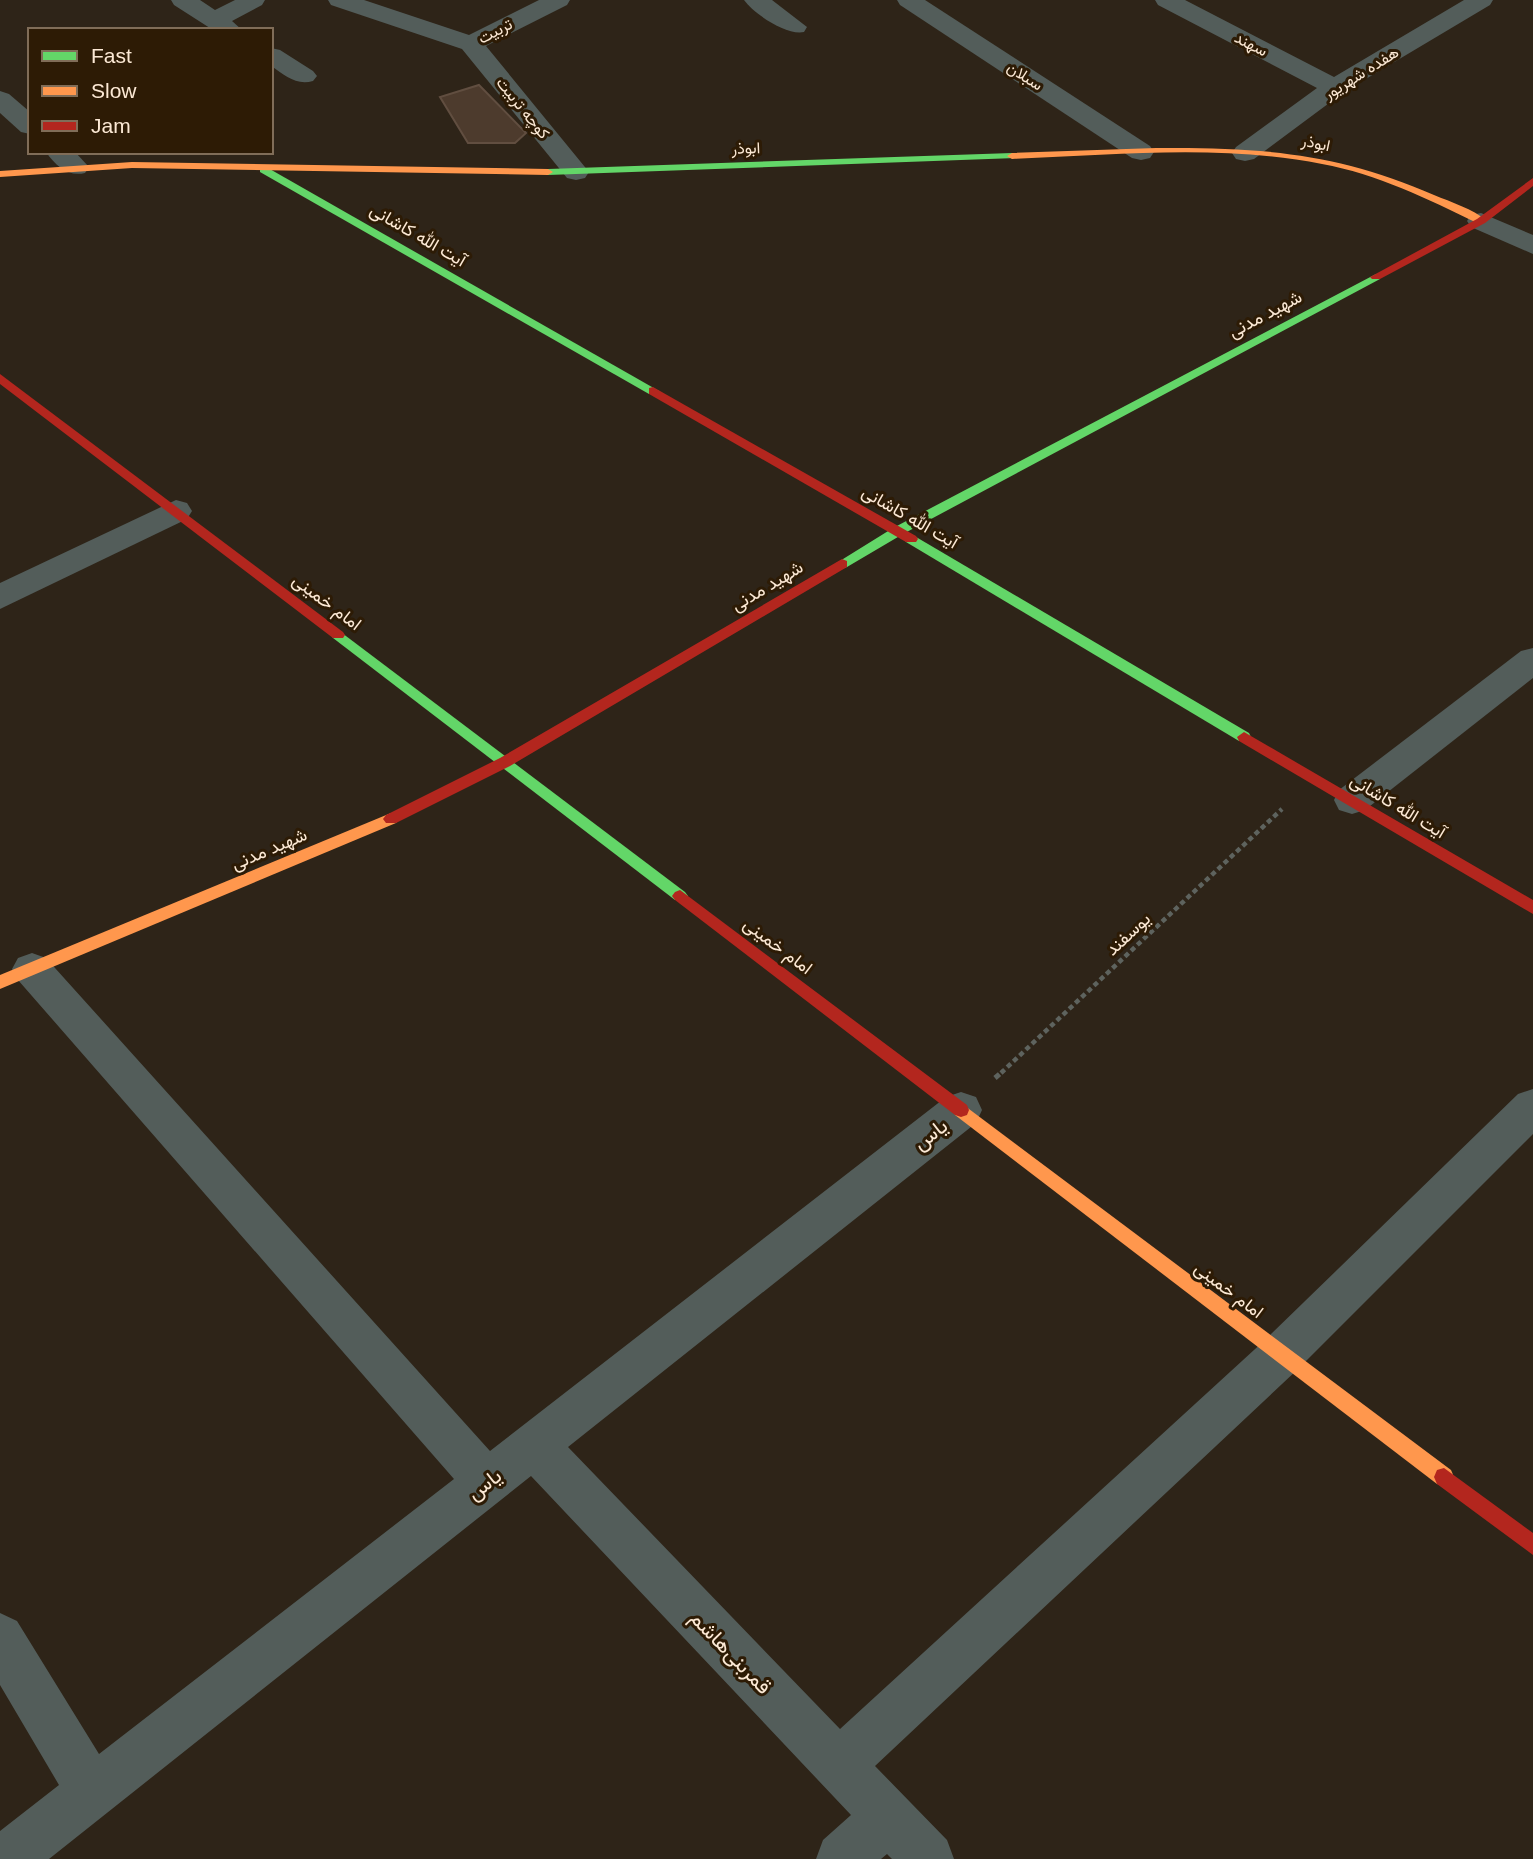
<svg xmlns="http://www.w3.org/2000/svg" width="1533" height="1859" font-family="Arial,Vazirmatn,sans-serif">
	<style>
		.building { fill: #4d3b2d; stroke: #614e40; stroke-width: 2 }
		.lines { fill: none; stroke-linecap: round; stroke-linejoin: round }
		.path-far1 { stroke: #5e635e; stroke-width: 4.5; stroke-dasharray: 5 3.5; stroke-linecap: butt }
		.path { stroke: #5e635e; stroke-width: 5; stroke-dasharray: 6 4.5; stroke-linecap: butt }
		.street { fill: #535d5a; fill-rule: evenodd }
		.fast { fill: #63d668; fill-rule: evenodd }
		.slow { fill: #ff974d; fill-rule: evenodd }
		.jam { fill: #b3261e; fill-rule: evenodd }
		.labels { text-anchor: middle; dominant-baseline: central; stroke-width: 6; stroke-linejoin: round; paint-order: stroke }
		.far-street-label { font-size: 16px; fill: #fce9d5; stroke: #2d1b05 }
		.street-label { font-size: 18px; fill: #fce9d5; stroke: #2d1b05 }
		.near-street-label { font-size: 21px; fill: #fce9d5; stroke: #2d1b05 }
	</style>
	<rect width="100%" height="100%" fill="#2e2418"/>
	<!-- building -->
	<polygon class="building" points="479,85 526,133 515,143 468,143 440,97"/>
	<g class="lines">
		<!-- path-far1 -->
		<polyline class="path-far1" points="1001,1073 1282,809"/>
		<!-- path -->
		<polyline class="path" points="995,1078 1003,1071"/>
		<!-- street -->
		<g class="street">
			<polygon points="171,0 200,0 215,10 235,0 265,0 262,5 232,21 242,30 213,30 174,5"/>
			<polygon points="328,0 364,0 469,35 539,0 570,0 567,5 486,46 589,172 585,178 576,180 567,178 462,49 331,5"/>
			<path d="M744 0H772L807 27 804 32C787 36 754 14 744 0Z"/>
			<polygon points="897,0 925,0 1150,146 1154,152 1150,158 1141,160 1132,158 900,5"/>
			<polygon points="1155,0 1185,0 1334,77 1464,0 1493,0 1490,5 1344,92 1254,159 1245,161 1236,159 1232,153 1236,147 1317,88 1158,5"/>
			<path d="M271 48 280 50 313 71 317 76 313 81C296 86 285 75 271 66Z"/>
			<polygon points="0,91 9,94 30,112 30,134 21,132 0,113"/>
			<path d="M46 152H75L89 167 85 173C68 177 56 166 46 152Z"/>
			<polygon points="1481,213 1533,235 1533,254 1471,227 1467,221 1471,215"/>
			<polygon points="176,500 187,503 192,511 187,519 0,609 0,583"/>
			<polygon points="1533,648 1533,678 1365,810 1352,814 1339,810 1334,800 1339,790 1521,651"/>
			<polygon points="32,953 46,958 490,1451 946,1097 961,1092 976,1097 982,1110 976,1123 568,1447 840,1729 1266,1339 1518,1094 1533,1089 1533,1134 1298,1369 875,1766 947,1840 954,1859 892,1859 887,1854 881,1859 816,1859 823,1840 851,1815 531,1476 49,1859 0,1859 0,1831 59,1785 0,1685 0,1613 17,1621 99,1754 454,1479 18,980 12,969 18,958"/>
		</g>
		<!-- fast -->
		<g class="fast">
			<polygon points="1012,153 1016,154 1016,158 548,175 543,172 548,169"/>
			<polygon points="260,168 268,168 659,391 657,394 649,394 260,172"/>
			<polygon points="1376,274 1380,275 1380,279 903,534 847,567 842,569 835,564 893,528"/>
			<polygon points="911,534 1249,733 1251,737 1249,741 1239,741 906,542 904,539"/>
			<polygon points="338,630 685,892 688,896 685,900 675,900 333,638 331,635"/>
		</g>
		<!-- slow -->
		<g class="slow">
			<path d="M1156 148C1259 147 1339 153 1434 195 1451 202 1473 209 1487 221L1477 223C1428 199 1377 174 1322 164 1221 144 1114 155 1012 159L1007 156 1012 153Z"/>
			<polygon points="132,162 548,169 553,172 548,175 132,168 0,177 0,171"/>
			<polygon points="391,813 396,815 399,819 396,823 0,989 0,975"/>
			<polygon points="961,1103 1451,1470 1454,1477 1451,1484 1444,1486 1437,1484 955,1115 953,1110 955,1105"/>
		</g>
		<!-- jam -->
		<g class="jam">
			<polygon points="1533,178 1533,186 1485,223 1380,279 1372,279 1370,277 1477,219"/>
			<polygon points="0,374 343,632 345,635 343,638 333,638 0,384"/>
			<polygon points="653,387 916,536 918,539 916,542 906,542 649,394 649,388"/>
			<polygon points="842,559 847,561 847,567 510,766 396,823 386,823 383,819 386,815 500,758"/>
			<polygon points="1244,732 1533,900 1533,914 1239,741 1237,737"/>
			<polygon points="680,890 967,1105 969,1110 967,1115 961,1117 955,1115 675,900 672,896 675,892"/>
			<polygon points="1444,1468 1533,1533 1533,1555 1437,1484 1434,1477 1437,1470"/>
		</g>
	</g>
	<g class="labels">
		<!-- far-street labels -->
		<g class="far-street-label">
			<text transform="translate(495 31) rotate(-28)">تربیت</text>
			<text transform="translate(1251 44) rotate(27)">سهند</text>
			<text transform="translate(1361 73) rotate(-32)">هفده شهریور</text>
			<text transform="translate(1025 76) rotate(33)">سبلان</text>
			<text transform="translate(523 108) rotate(51)">کوچه تربیت</text>
			<text transform="translate(1316 143) rotate(12)">ابوذر</text>
			<text transform="translate(746 148) rotate(-2)">ابوذر</text>
		</g>
		<!-- street labels -->
		<g class="street-label">
			<text transform="translate(418 235) rotate(30)">آیت الله کاشانی</text>
			<text transform="translate(1265 314) rotate(-28)">شهید مدنی</text>
			<text transform="translate(910 517) rotate(30)">آیت الله کاشانی</text>
			<text transform="translate(767 586) rotate(-31)">شهید مدنی</text>
			<text transform="translate(327 602) rotate(37)">امام خمینی</text>
			<text transform="translate(1398 806) rotate(31)">آیت الله کاشانی</text>
			<text transform="translate(269 849) rotate(-23)">شهید مدنی</text>
			<text transform="translate(1128 934) rotate(-43)">یوسفند</text>
			<text transform="translate(778 946) rotate(37)">امام خمینی</text>
			<text transform="translate(1229 1290) rotate(37)">امام خمینی</text>
		</g>
		<!-- near-street labels -->
		<g class="near-street-label">
			<text transform="translate(930 1134) rotate(-38)">یاس</text>
			<text transform="translate(484 1484) rotate(-38)">یاس</text>
			<text transform="translate(731 1652) rotate(46)">قمربنی‌هاشم</text>
		</g>
	</g>
	<!-- legend -->
	<rect x="28" y="28" width="245" height="126" fill="#2d1b05" stroke="#806d58" stroke-width="2"/>
	<rect x="42" y="51" width="35" height="10" fill="#63d668" stroke="#806d58" stroke-width="2"/>
	<text x="91" y="63" font-size="21" fill="#fce9d5">Fast</text>
	<rect x="42" y="86" width="35" height="10" fill="#ff974d" stroke="#806d58" stroke-width="2"/>
	<text x="91" y="98" font-size="21" fill="#fce9d5">Slow</text>
	<rect x="42" y="121" width="35" height="10" fill="#b3261e" stroke="#806d58" stroke-width="2"/>
	<text x="91" y="133" font-size="21" fill="#fce9d5">Jam</text>
</svg>
